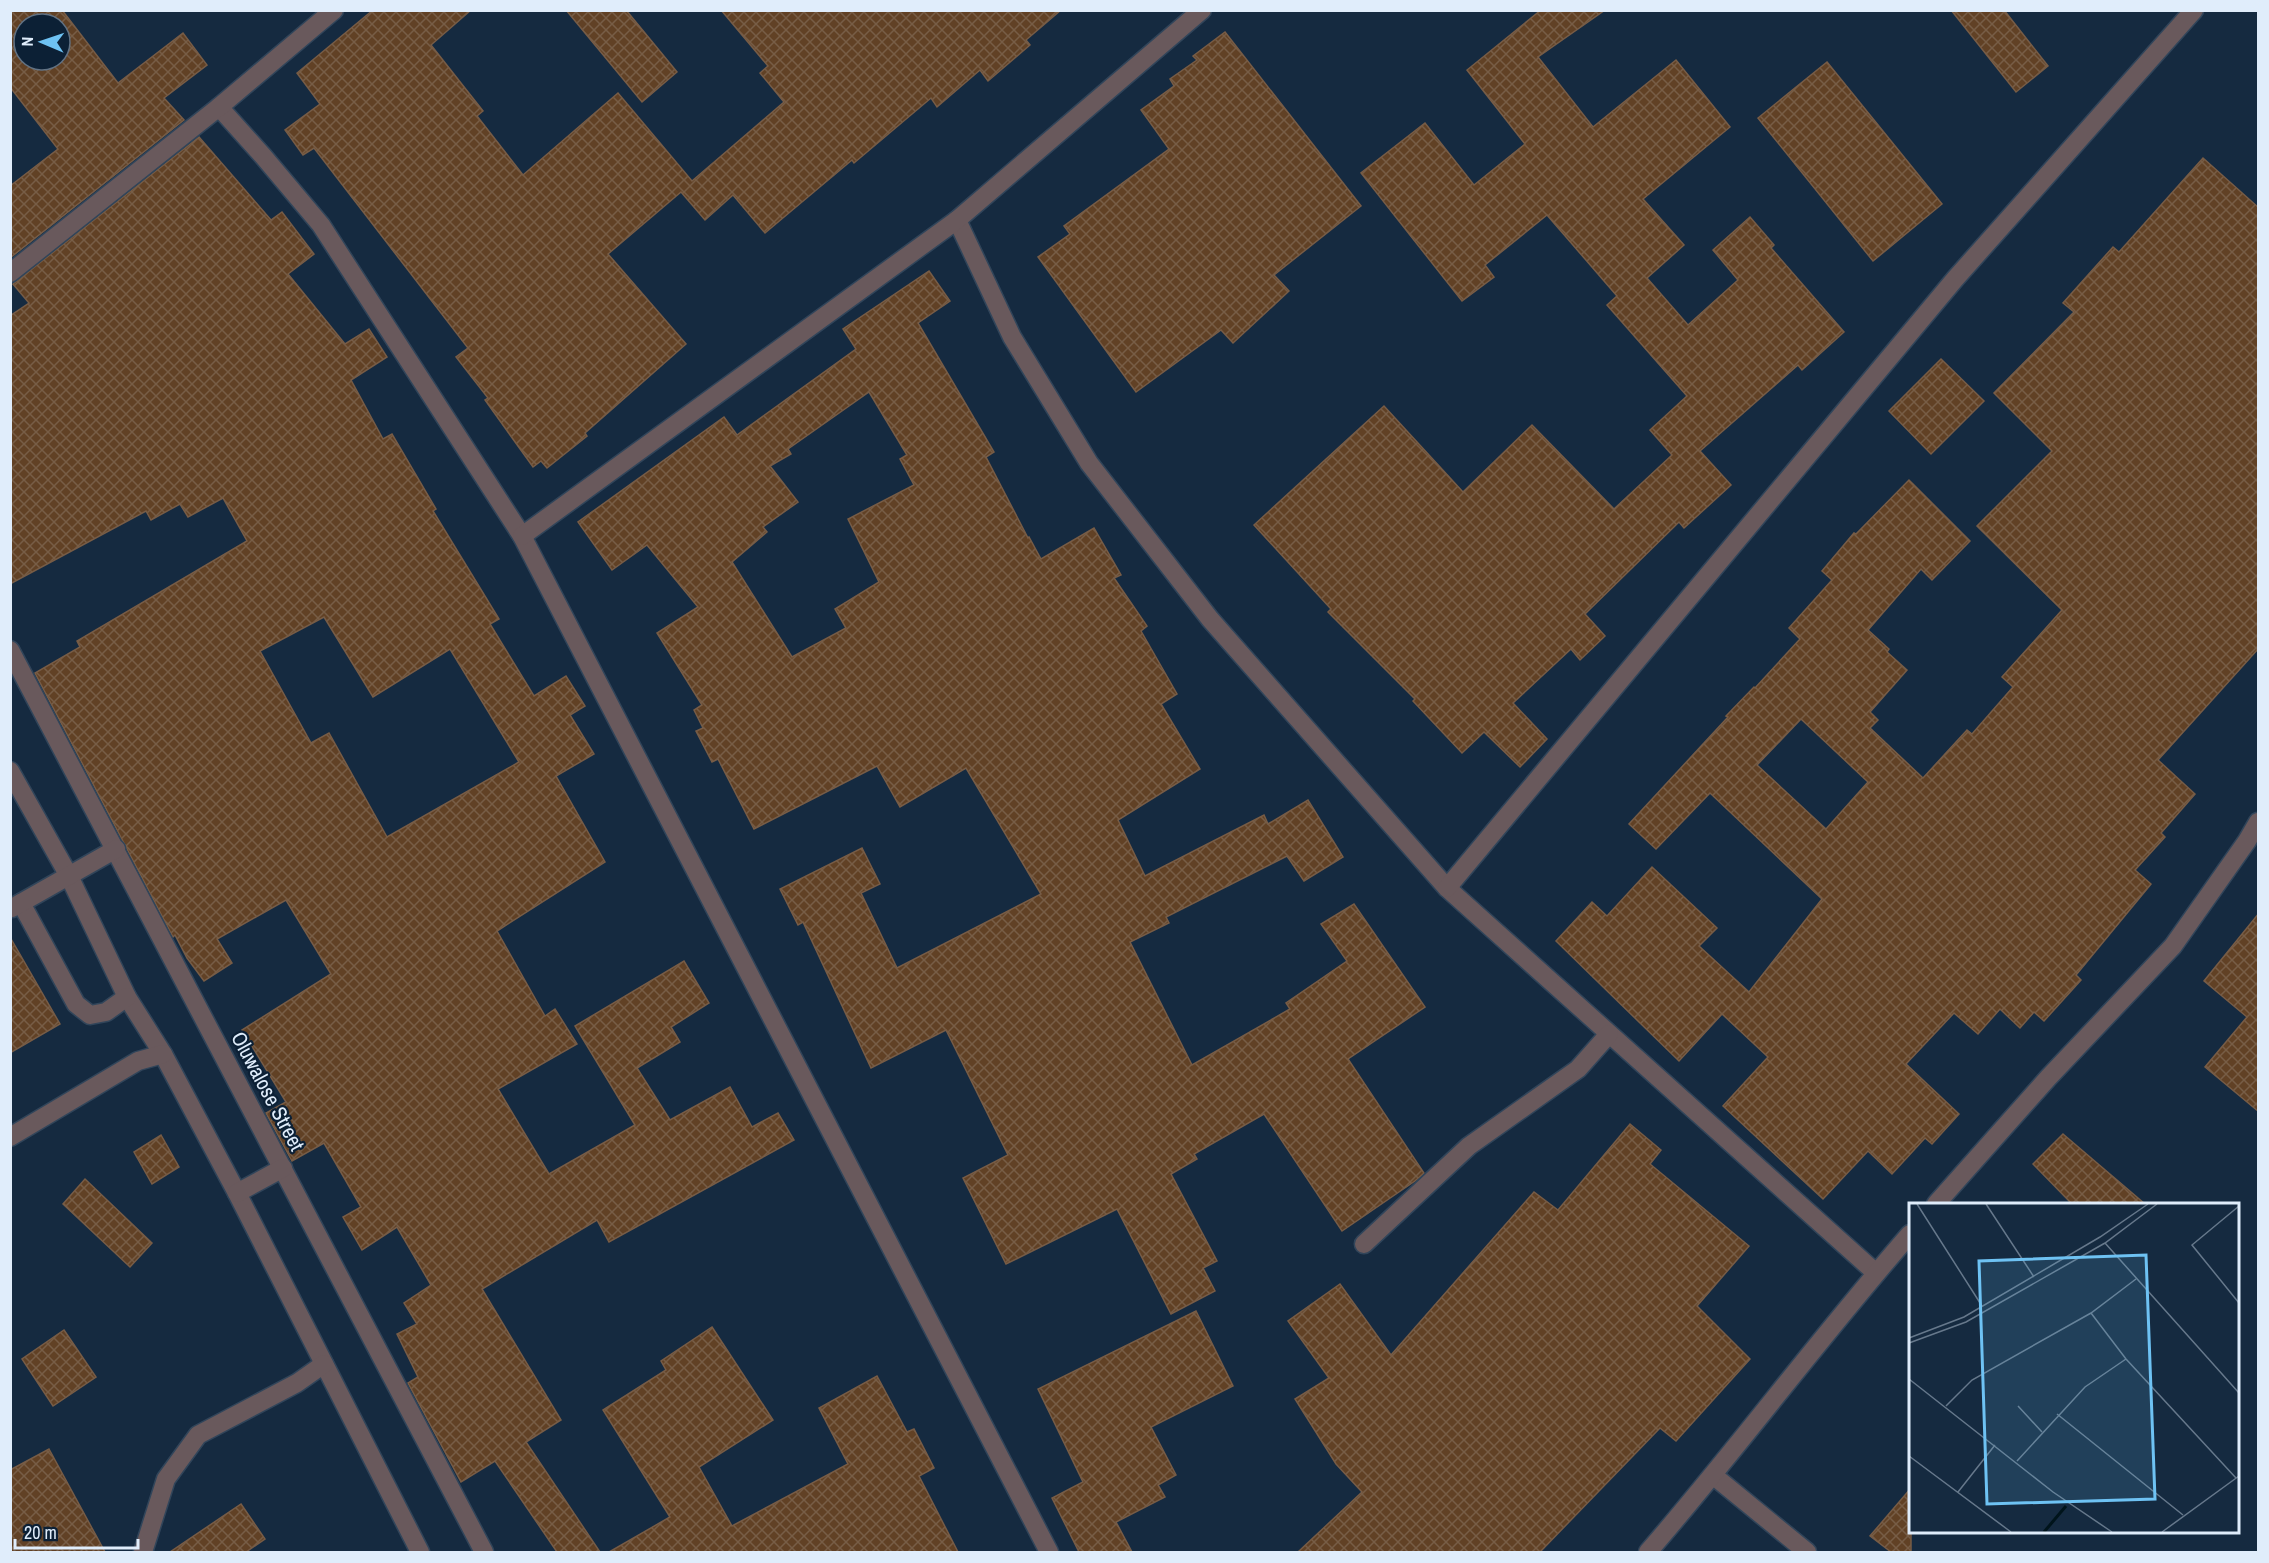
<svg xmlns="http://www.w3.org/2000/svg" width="2269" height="1563" font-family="'Archivo Narrow',sans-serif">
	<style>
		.building { fill: url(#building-cross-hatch); stroke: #775c46; stroke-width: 1.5; fill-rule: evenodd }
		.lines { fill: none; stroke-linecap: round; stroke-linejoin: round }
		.minor-casing { stroke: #31455a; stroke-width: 21 }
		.minor { stroke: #69595c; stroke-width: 18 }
		.labels { text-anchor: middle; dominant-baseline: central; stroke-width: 4.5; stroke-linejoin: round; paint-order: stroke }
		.street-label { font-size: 21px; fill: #e0edfb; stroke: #0c2035 }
		.inset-river { fill: none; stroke: #00141b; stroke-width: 3 }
		.inset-road { fill: none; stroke: #66788b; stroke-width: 1.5 }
		.view { fill: #6ec2f3; fill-opacity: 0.15; stroke: #6ec2f3; stroke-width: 3 }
		.inset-edge { fill: none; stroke: #e0edfb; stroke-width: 3 }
	</style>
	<defs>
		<pattern id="building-cross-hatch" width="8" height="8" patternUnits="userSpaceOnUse" patternTransform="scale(1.5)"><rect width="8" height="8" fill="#614125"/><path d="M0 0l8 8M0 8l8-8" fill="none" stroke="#775d46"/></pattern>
	</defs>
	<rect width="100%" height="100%" fill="#152a40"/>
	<!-- building -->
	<g class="building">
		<path d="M10 10H62L118 83 183 33 207 65 164 98 184 120 10 258V186L58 149 10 87ZM24 24H60V60H24Z"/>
		<polygon points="373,10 471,10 431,45 483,111 477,116 523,175 618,93 692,181 784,102 760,73 768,66 721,10 1061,10 1026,40 1030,45 988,81 980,70 937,107 931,98 854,163 852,160 765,233 733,195 705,220 681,192 608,254 686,344 585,433 587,436 547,468 541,461 533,467 485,400 488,398 456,357 468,348 314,148 303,155 285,130 320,104 297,73"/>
		<polygon points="566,10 626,10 677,72 642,102"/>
		<polygon points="1541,10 1605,10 1538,57 1593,127 1676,60 1730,127 1643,199 1684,245 1647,278 1688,325 1738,280 1713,250 1750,217 1774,245 1771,248 1844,332 1802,370 1798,365 1700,451 1731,485 1684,528 1679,522 1585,614 1605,636 1580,660 1571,649 1513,703 1547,739 1520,767 1484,732 1462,753 1413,701 1415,699 1328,612 1331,609 1254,525 1384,406 1463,492 1532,425 1614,509 1672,455 1650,430 1687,396 1607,305 1617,296 1547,215 1485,265 1494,277 1462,301 1361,173 1425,123 1474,185 1525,144 1467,70"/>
		<polygon points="1951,10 2004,10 2048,66 2016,92"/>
		<polygon points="1225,32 1361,206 1274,275 1289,291 1233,343 1221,330 1136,392 1038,257 1070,234 1064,226 1169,149 1141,110 1174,86 1170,79 1197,60 1193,56"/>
		<polygon points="1827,62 1942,204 1873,261 1758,118"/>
		<path d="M199 137 271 220 282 212 314 254 288 274 345 344 369 329 387 357 351 380 383 439 392 434 436 509 433 511 499 619 490 624 534 696 566 676 585 706 570 715 594 754 556 776 605 862 497 931 545 1016 555 1009 577 1044 498 1089 549 1174 635 1125 575 1026 684 961 709 1003 671 1027 680 1042 637 1068 670 1120 730 1087 752 1127 778 1113 794 1140 609 1242 597 1220 482 1289 561 1420 526 1442 600 1552H557L495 1461 461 1482 408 1383 418 1377 397 1334 417 1324 404 1303 431 1285 397 1227 362 1250 343 1217 361 1207 324 1143 292 1161 266 1113 286 1102 242 1030 331 974 286 900 217 939 232 963 204 981 187 958 175 935 173 937 35 673 80 647 77 641 247 541 223 498 188 517 180 504 151 520 146 511 10 584V316L29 303 13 284ZM324 617 373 697 450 649 519 762 387 837 329 733 311 743 260 651Z"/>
		<path d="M2203 158 2259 208V648L2158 760 2195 794 2161 833 2165 837 2135 870 2151 884 2076 975 2081 980 2044 1021 2034 1012 2020 1028 2000 1009 1978 1034 1954 1013 1906 1064 1959 1114 1932 1144 1925 1138 1892 1174 1868 1151 1823 1199 1723 1106 1768 1057 1722 1014 1679 1061 1556 941 1592 902 1607 916 1652 867 1717 928 1699 946 1749 992 1822 899 1710 793 1656 849 1629 824 1728 717 1726 716 1754 687 1755 688 1800 639 1789 628 1832 580 1822 571 1854 533 1856 534 1909 480 1970 541 1932 580 1921 569 1868 630 1889 649 1887 652 1907 670 1870 712 1878 720 1870 728 1923 778 1967 730 1972 734 2013 687 2002 677 2062 610 1977 526 2052 451 1994 393 2074 312 2063 303 2113 247 2119 252ZM1801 719 1868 782 1826 829 1757 765Z"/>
		<path d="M929 271 950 301 918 323 994 452 986 457 1028 538 1029 537 1041 559 1094 528 1121 575 1114 578 1147 626 1141 631 1177 694 1161 704 1200 769 1118 820 1145 876 1264 815 1268 824 1308 800 1343 857 1304 881 1287 856 1166 917 1169 923 1130 942 1192 1065 1290 1009 1286 1003 1347 961 1321 924 1354 904 1425 1007 1348 1059 1424 1173 1415 1181 1342 1231 1264 1114 1194 1154 1197 1159 1171 1174 1217 1261 1203 1268 1215 1291 1171 1314 1117 1209 1006 1264 963 1178 1008 1155 946 1030 871 1068 803 922 798 925 780 889 862 848 880 884 861 893 897 968 1041 894 966 768 900 807 877 766 754 829 718 759 712 762 696 731 703 728 694 710 702 705 657 633 698 607 647 545 612 570 578 522 724 417 737 435 856 349 843 329ZM869 392 907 455 900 459 914 485 848 519 879 582 835 609 846 628 792 657 732 562 767 532 763 527 798 502 770 466 791 454 788 449Z"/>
		<polygon points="1941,359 1984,401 1931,454 1889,411"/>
		<polygon points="2259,913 2259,1112 2205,1067 2247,1017 2204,981"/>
		<polygon points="10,937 60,1024 10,1053"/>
		<polygon points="1630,1124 1661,1150 1650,1164 1749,1246 1697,1306 1750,1359 1676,1441 1660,1428 1540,1552 1298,1552 1362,1492 1336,1464 1295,1399 1329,1378 1288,1321 1340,1284 1391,1355 1534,1192 1558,1210"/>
		<polygon points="2063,1134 2145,1204 2072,1204 2033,1164"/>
		<polygon points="161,1135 179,1167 152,1184 134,1152"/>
		<polygon points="85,1179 152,1243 130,1267 63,1204"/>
		<polygon points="1196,1311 1233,1386 1151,1427 1176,1475 1158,1485 1165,1497 1116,1522 1132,1552 1079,1552 1052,1498 1083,1482 1038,1389"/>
		<polygon points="712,1327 773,1420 699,1467 732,1526 848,1464 819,1408 877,1376 907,1432 914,1429 934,1468 919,1476 958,1552 609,1552 670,1517 603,1410 666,1370 661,1361"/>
		<polygon points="64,1330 96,1377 53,1406 22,1359"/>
		<polygon points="49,1449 105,1552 10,1552 10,1470"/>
		<polygon points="1911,1488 1911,1552 1891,1552 1870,1536"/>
		<polygon points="241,1504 265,1539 246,1552 170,1552"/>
	</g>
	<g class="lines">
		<!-- minor casing -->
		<g class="minor-casing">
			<g id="minor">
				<polyline points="219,107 263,156 321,225 522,536 1049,1552"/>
				<polyline points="957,220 1012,337 1089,463 1210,619 1447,888 1876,1273"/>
				<polyline points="10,273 219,107 334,10"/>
				<polyline points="522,536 957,220 1202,10"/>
				<polyline points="10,650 484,1552"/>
				<polyline points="10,771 69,876 127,997 163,1054 237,1193 420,1552"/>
				<polyline points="1447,888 1955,279 2194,10"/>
				<polyline points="21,903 76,1004 90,1015 106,1012 127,997"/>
				<polyline points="12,908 116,849"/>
				<polyline points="10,1137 138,1061 163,1054"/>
				<polyline points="237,1193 283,1168"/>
				<polyline points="1936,1204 2048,1078 2173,946 2247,841 2258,822"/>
				<polyline points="1364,1244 1469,1146 1578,1069 1609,1034"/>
				<polyline points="1714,1476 1807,1552"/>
				<polyline points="143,1552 166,1479 198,1435 297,1383 324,1364"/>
				<path d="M1648 1552C1738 1448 1820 1337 1910 1234"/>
			</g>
		</g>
		<!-- minor -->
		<use href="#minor" class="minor"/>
	</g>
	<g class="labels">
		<!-- street labels -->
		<g class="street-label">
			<text transform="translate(268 1091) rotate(62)">Oluwalose Street</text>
		</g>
	</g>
	<!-- overview -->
	<g transform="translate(1909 1203)">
		<rect width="330" height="330" fill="#152a40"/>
		<path class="inset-river" d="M135 329 157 303"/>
		<path class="inset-road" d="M8 1 73 103M77 1 125 74M330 3 283 42 330 100M196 40 330 190M182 110 217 156 327 275M0 135 55 114 191 34 239 1M0 140 57 119 196 40 248 1M0 176 144 289 203 329M37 203 63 177 182 110 227 76M109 203 133 229M148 211 274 312M0 253 102 329M108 258 176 184 217 156M49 289 86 242M253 329 330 273"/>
		<path class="view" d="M237 52 246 296 78 301 70 58Z"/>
		<rect width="330" height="330" class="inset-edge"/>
	</g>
	<!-- border -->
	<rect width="2269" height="1563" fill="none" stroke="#e0edfb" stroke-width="24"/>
	<!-- north arrow -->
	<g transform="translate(42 42) rotate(272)"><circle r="28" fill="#0c2035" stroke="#617284" stroke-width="1.5"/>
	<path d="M0-4.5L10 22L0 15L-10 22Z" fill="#6ec2f3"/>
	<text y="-9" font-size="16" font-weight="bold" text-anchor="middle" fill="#e0edfb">N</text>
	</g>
	<!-- scale -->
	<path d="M15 1539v9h123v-9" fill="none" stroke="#e0edfb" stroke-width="3"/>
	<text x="24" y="1539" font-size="18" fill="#e0edfb" stroke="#0c2035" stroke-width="4.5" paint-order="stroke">20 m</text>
</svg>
